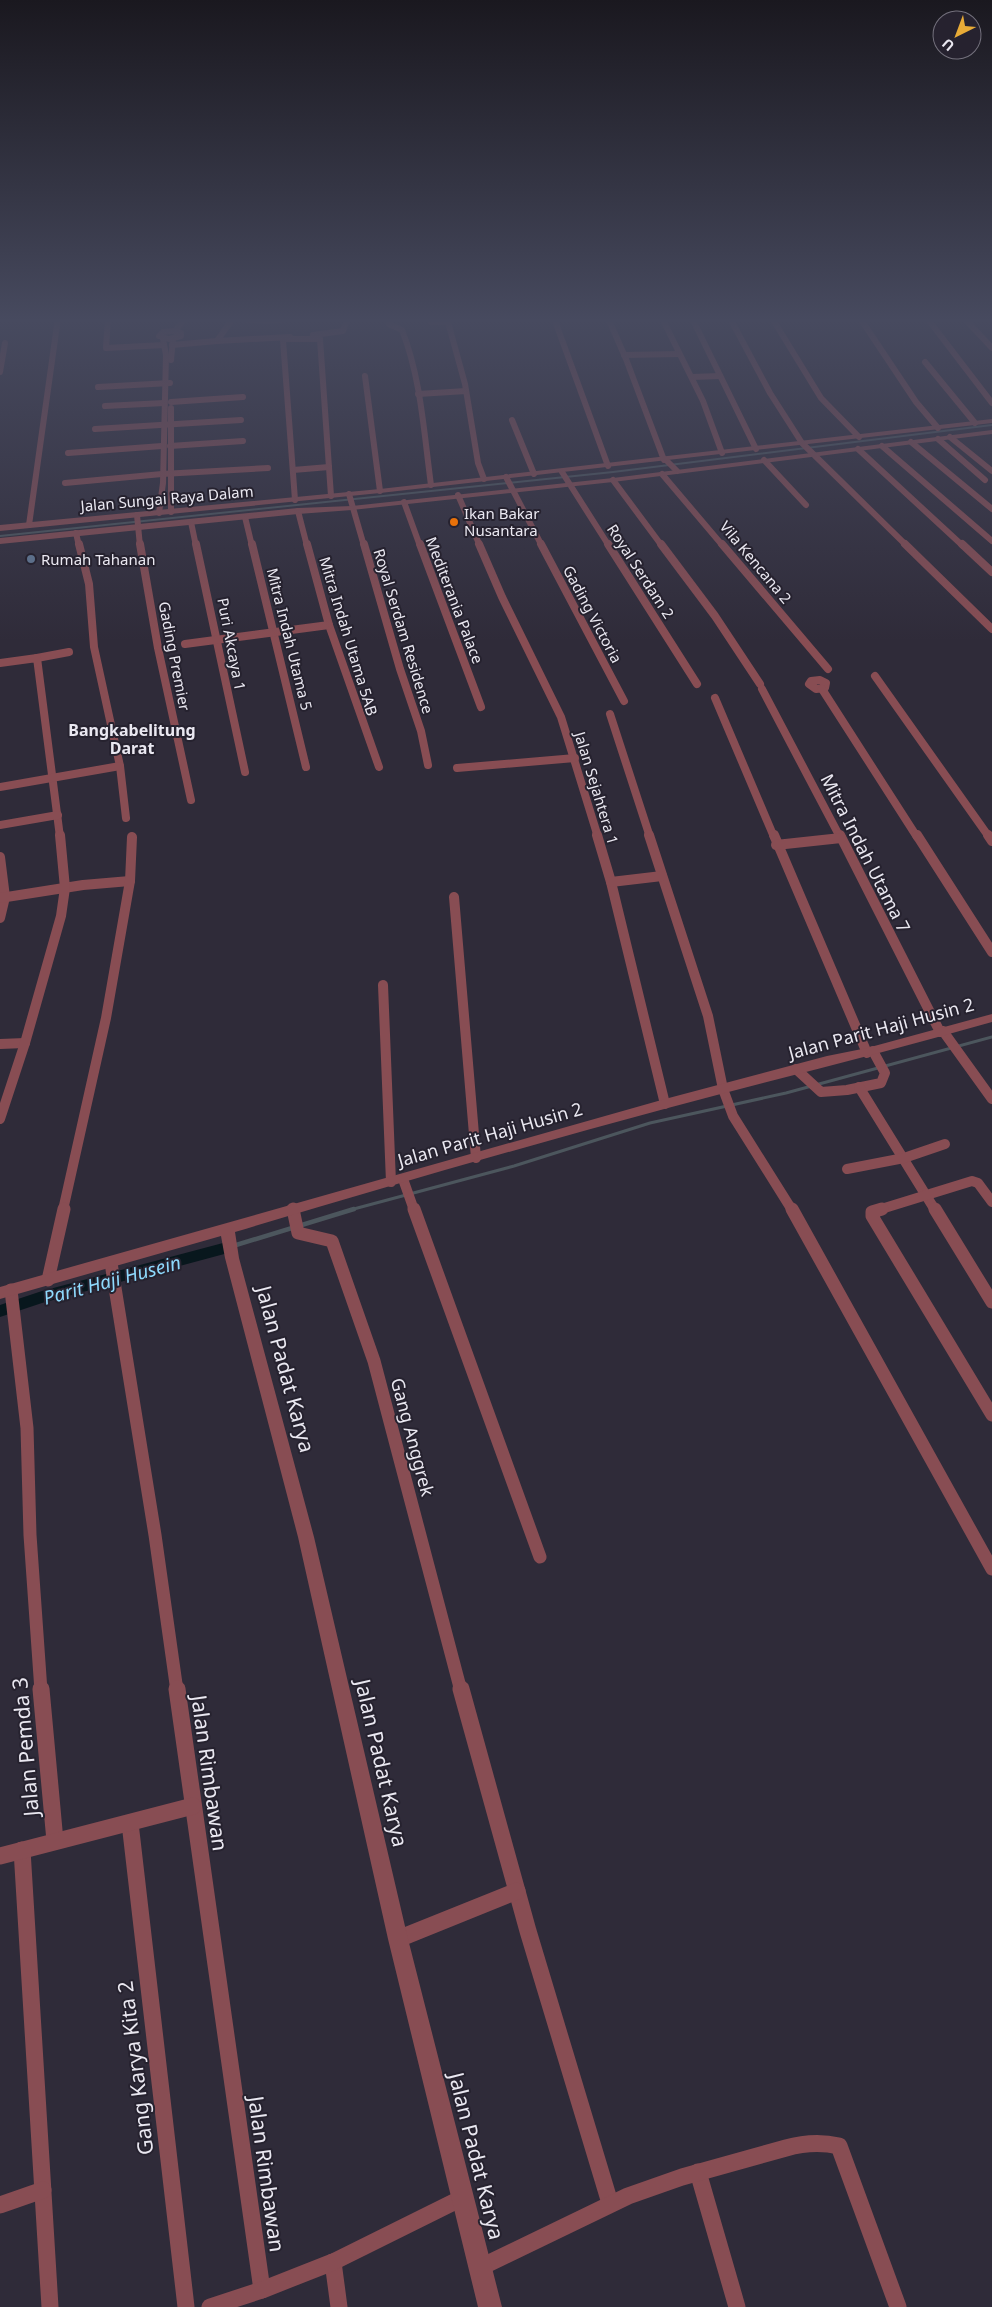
<svg xmlns="http://www.w3.org/2000/svg" width="992" height="2307" font-family="'Noto Sans',sans-serif">
	<style>
		.lines { fill: none; stroke-linecap: round; stroke-linejoin: round }
		.stream-far2 { stroke: #4c565d; stroke-width: 2 }
		.stream-far1 { stroke: #4c565d; stroke-width: 3 }
		.stream { stroke: #4c565d; stroke-width: 4.5 }
		.canal { fill: #08171d; fill-rule: evenodd }
		.minor-far4 { stroke: #884d53; stroke-width: 6 }
		.minor-far3 { stroke: #884d53; stroke-width: 8 }
		.minor-far2 { stroke: #884d53; stroke-width: 10 }
		.minor-far1 { stroke: #884d53; stroke-width: 13 }
		.minor { stroke: #884d53; stroke-width: 17 }
		.tertiary { fill: #884d53; fill-rule: evenodd }
		.food-dot { fill: #e8710a; stroke: #26222f; stroke-width: 2 }
		.service-dot { fill: #5c6f8a; stroke: #26222f; stroke-width: 2 }
		.labels { text-anchor: middle; dominant-baseline: central; stroke-width: 4; stroke-linejoin: round; paint-order: stroke }
		.far-street-label { font-size: 15px; fill: #eae8f1; stroke: #26222f }
		.far-poi-label { font-size: 15px; fill: #eae8f1; stroke: #26222f; text-anchor: start }
		.far-quarter-label { font-size: 16px; font-weight: bold; fill: #eae8f1; stroke: #26222f }
		.street-label { font-size: 18px; fill: #eae8f1; stroke: #26222f }
		.water-label { font-size: 19px; font-style: italic; fill: #8edafd; stroke: #26222f }
		.near-street-label { font-size: 21px; fill: #eae8f1; stroke: #26222f }
	</style>
	<rect width="100%" height="100%" fill="#2f2b39"/>
	<g class="lines">
		<!-- stream-far2 -->
		<polyline class="stream-far2" points="0,536 613,472 992,425"/>
		<!-- stream-far1 -->
		<polyline class="stream-far1" points="350,1210 514,1166 650,1123 786,1093 992,1037"/>
		<!-- stream -->
		<polyline class="stream" points="223,1249 354,1209"/>
		<!-- canal -->
		<polygon class="canal" points="223,1243 228,1245 230,1249 228,1253 42,1303 0,1317 0,1305 42,1291"/>
		<!-- minor-far4 -->
		<g class="minor-far4">
			<polyline points="108,318 106,348 164,345"/>
			<polyline points="228,318 267,321 297,318"/>
			<polyline points="233,318 217,341 290,337"/>
			<path d="M389 318V324L402 330C421 378 424 434 431 485"/>
			<polyline points="431,318 431,322 448,322 465,384 478,463 484,479"/>
			<polyline points="554,318 608,466"/>
			<polyline points="608,318 626,359 664,460"/>
			<polyline points="662,318 703,401 722,453"/>
			<polyline points="692,318 756,449"/>
			<polyline points="730,318 770,393 802,443 907,546"/>
			<polyline points="772,318 821,398 859,437"/>
			<polyline points="860,318 916,402 938,428"/>
			<polyline points="927,318 992,403"/>
			<polyline points="964,318 992,348"/>
			<polygon points="174,331 181,333 181,336 169,339 159,336 163,332"/>
			<polyline points="175,331 185,318"/>
			<polyline points="313,335 343,331 348,318"/>
			<polyline points="172,345 217,341"/>
			<polyline points="624,355 679,354"/>
			<polyline points="171,360 173,339"/>
			<polyline points="925,362 975,423"/>
			<polyline points="0,372 5,343"/>
			<polyline points="365,376 380,491"/>
			<polyline points="692,377 720,376"/>
			<polyline points="98,387 170,383"/>
			<polyline points="418,394 466,391"/>
			<polyline points="171,402 243,397"/>
			<polyline points="105,406 164,403"/>
			<polyline points="171,408 171,512"/>
			<polyline points="512,420 534,474"/>
			<polyline points="95,429 241,420"/>
			<polyline points="950,437 992,471"/>
			<polyline points="938,439 985,480"/>
			<polyline points="911,442 992,509"/>
			<polyline points="170,446 243,441"/>
			<polyline points="882,446 992,541"/>
			<polyline points="858,449 963,546"/>
			<polyline points="68,453 162,446"/>
			<polyline points="666,460 677,471"/>
			<polyline points="764,460 806,505"/>
			<polyline points="293,470 329,467"/>
			<polyline points="562,472 609,546"/>
			<polyline points="662,474 723,546"/>
			<polyline points="506,477 542,546"/>
			<polyline points="613,480 662,546"/>
			<polyline points="65,483 162,474 268,468"/>
			<polyline points="349,494 364,546"/>
			<polyline points="458,495 480,546"/>
			<polyline points="295,500 283,340 285,339 320,339 331,496"/>
			<polyline points="404,502 420,546"/>
			<polyline points="298,511 307,546"/>
			<polyline points="159,513 163,483 166,355 163,339"/>
			<polyline points="137,515 140,546"/>
			<polyline points="245,517 252,546"/>
			<polyline points="191,522 196,546"/>
			<polyline points="29,525 58,318"/>
			<polyline points="76,533 79,546"/>
		</g>
		<!-- minor-far3 -->
		<g class="minor-far3">
			<polyline points="79,544 89,584 94,647 120,766 126,818"/>
			<polyline points="140,544 158,648 191,800"/>
			<polyline points="196,544 245,772"/>
			<polyline points="252,544 306,767"/>
			<polyline points="307,544 329,625 379,767"/>
			<polyline points="364,544 400,669 421,731 428,765"/>
			<polyline points="420,544 481,707"/>
			<polyline points="479,544 502,597 561,717 598,837"/>
			<polyline points="541,544 624,701"/>
			<polyline points="608,544 697,684"/>
			<polyline points="661,544 715,616 760,684"/>
			<polyline points="722,544 828,669"/>
			<polyline points="905,544 992,629"/>
			<polyline points="962,544 992,572"/>
			<polyline points="185,644 329,625"/>
			<polyline points="37,658 69,652"/>
			<polyline points="0,663 37,658 60,837"/>
			<polyline points="875,676 989,837"/>
			<polygon points="820,680 826,683 825,688 816,689 809,684 811,681"/>
			<polyline points="762,689 840,837"/>
			<polyline points="822,689 917,837"/>
			<polyline points="715,698 774,837"/>
			<polyline points="610,714 650,837"/>
			<polyline points="457,768 575,758"/>
			<polyline points="0,787 120,766"/>
			<polyline points="0,825 58,815"/>
		</g>
		<!-- minor-far2 -->
		<g class="minor-far2">
			<polyline points="597,835 611,882 665,1104"/>
			<polyline points="649,835 708,1016 723,1089 733,1116 792,1210"/>
			<polyline points="774,835 867,1053"/>
			<polyline points="840,835 940,1032"/>
			<polyline points="917,835 992,952"/>
			<polyline points="988,835 992,841"/>
			<polyline points="776,845 841,838"/>
			<polyline points="0,857 5,897 0,918"/>
			<polyline points="611,882 662,876"/>
			<polyline points="454,897 476,1158"/>
			<polyline points="0,898 83,885 130,881"/>
			<polyline points="383,985 391,1182"/>
			<polyline points="943,1031 992,1099"/>
			<polyline points="0,1044 25,1043"/>
			<polyline points="796,1069 821,1092 847,1090 881,1083 885,1073 873,1051"/>
			<polyline points="859,1087 935,1210"/>
			<polyline points="0,1119 25,1043 61,916 65,888 60,835"/>
			<polyline points="847,1169 904,1158 945,1144"/>
			<polyline points="403,1179 414,1210"/>
			<polyline points="63,1210 106,1018 130,881 132,837"/>
			<polyline points="878,1210 972,1181 978,1183 992,1202"/>
		</g>
		<!-- minor-far1 -->
		<g class="minor-far1">
			<polyline points="293,1209 298,1233 332,1241 374,1361 461,1691"/>
			<polyline points="414,1209 540,1557"/>
			<polyline points="792,1209 992,1569"/>
			<polyline points="882,1209 872,1212 872,1216 992,1415"/>
			<polyline points="935,1209 992,1302"/>
			<polyline points="111,1263 155,1535 177,1691"/>
			<polyline points="48,1280 64,1209"/>
			<polyline points="11,1290 27,1428 30,1535 41,1691"/>
		</g>
		<!-- minor -->
		<g class="minor">
			<polyline points="41,1689 55,1841"/>
			<polyline points="177,1689 262,2290"/>
			<polyline points="461,1689 528,1931 610,2203"/>
			<polyline points="130,1823 186,2307"/>
			<polyline points="22,1850 50,2307"/>
			<polyline points="0,1856 193,1806"/>
			<polyline points="398,1939 517,1891"/>
			<polyline points="698,2172 737,2307"/>
			<polyline points="0,2205 43,2190"/>
			<polyline points="333,2262 339,2307"/>
			<path d="M481 2267 628 2196 682 2177 786 2148C804 2143 821 2142 839 2146L898 2307"/>
			<polyline points="210,2307 262,2290 333,2262 462,2198"/>
		</g>
		<!-- tertiary -->
		<g class="tertiary">
			<polygon points="992,419 992,423 380,493 0,531 0,525 380,489"/>
			<polygon points="992,430 992,434 613,482 352,510 298,514 0,544 0,538 298,508 352,506 613,478"/>
			<path d="M992 1014V1022C884 1053 776 1079 668 1108 523 1147 378 1189 235 1232L239 1258 314 1537 408 1939 502 2307H478L388 1939 298 1537 225 1258 221 1236 0 1299V1287L665 1099 827 1056 867 1048Z"/>
		</g>
	</g>
	<!-- sky -->
	<linearGradient id="sky" x2="0" y2="1"><stop stop-color="#1a181f"/><stop offset="0.5" stop-color="#474a5f"/><stop offset="1" stop-color="#474a5f" stop-opacity="0"/></linearGradient>
	<rect width="992" height="641" fill="url(#sky)"/>
	<!-- markers -->
	<circle class="food-dot" cx="454" cy="522" r="5"/>
	<circle class="service-dot" cx="31" cy="559" r="5"/>
	<g class="labels">
		<!-- far-street labels -->
		<g class="far-street-label">
			<text transform="translate(167 498) rotate(-5)">Jalan Sungai Raya Dalam</text>
			<text transform="translate(756 562) rotate(50)">Vila Kencana 2</text>
			<text transform="translate(641 571) rotate(57)">Royal Serdam 2</text>
			<text transform="translate(455 600) rotate(69)">Mediterania Palace</text>
			<text transform="translate(593 614) rotate(62)">Gading Victoria</text>
			<text transform="translate(404 631) rotate(73)">Royal Serdam Residence</text>
			<text transform="translate(349 636) rotate(73)">Mitra Indah Utama 5AB</text>
			<text transform="translate(290 639) rotate(76)">Mitra Indah Utama 5</text>
			<text transform="translate(232 644) rotate(79)">Puri Akcaya 1</text>
			<text transform="translate(175 656) rotate(79)">Gading Premier</text>
			<text transform="translate(597 788) rotate(73)">Jalan Sejahtera 1</text>
		</g>
		<!-- far-poi labels -->
		<g class="far-poi-label">
			<text x="464" y="513">Ikan Bakar<tspan x="464" dy="17">Nusantara</tspan></text>
			<text x="41" y="559">Rumah Tahanan</text>
		</g>
		<!-- far-quarter labels -->
		<g class="far-quarter-label">
			<text x="132" y="730">Bangkabelitung<tspan x="132" dy="18">Darat</tspan></text>
		</g>
		<!-- street labels -->
		<g class="street-label">
			<text transform="translate(866 853) rotate(63)">Mitra Indah Utama 7</text>
			<text transform="translate(881 1028) rotate(-15)">Jalan Parit Haji Husin 2</text>
			<text transform="translate(490 1134) rotate(-16)">Jalan Parit Haji Husin 2</text>
			<text transform="translate(413 1437) rotate(75)">Gang Anggrek</text>
		</g>
		<!-- water labels -->
		<g class="water-label">
			<text transform="translate(112 1280) rotate(-15)">Parit Haji Husein</text>
		</g>
		<!-- near-street labels -->
		<g class="near-street-label">
			<text transform="translate(286 1369) rotate(75)">Jalan Padat Karya</text>
			<text transform="translate(25 1747) rotate(-95)">Jalan Pemda 3</text>
			<text transform="translate(382 1763) rotate(77)">Jalan Padat Karya</text>
			<text transform="translate(210 1773) rotate(82)">Jalan Rimbawan</text>
			<text transform="translate(135 2068) rotate(-97)">Gang Karya Kita 2</text>
			<text transform="translate(477 2156) rotate(76)">Jalan Padat Karya</text>
			<text transform="translate(267 2174) rotate(82)">Jalan Rimbawan</text>
		</g>
	</g>
	<!-- north arrow -->
	<g transform="translate(957 35) rotate(222)"><circle r="24" fill="#26222f" stroke="#74717d"/>
	<path d="M0-4L9 19L0 12L-9 19Z" fill="#e8ab37"/>
	<text y="-8" font-size="14" font-weight="bold" text-anchor="middle" fill="#eae8f1">U</text>
	</g>
</svg>
